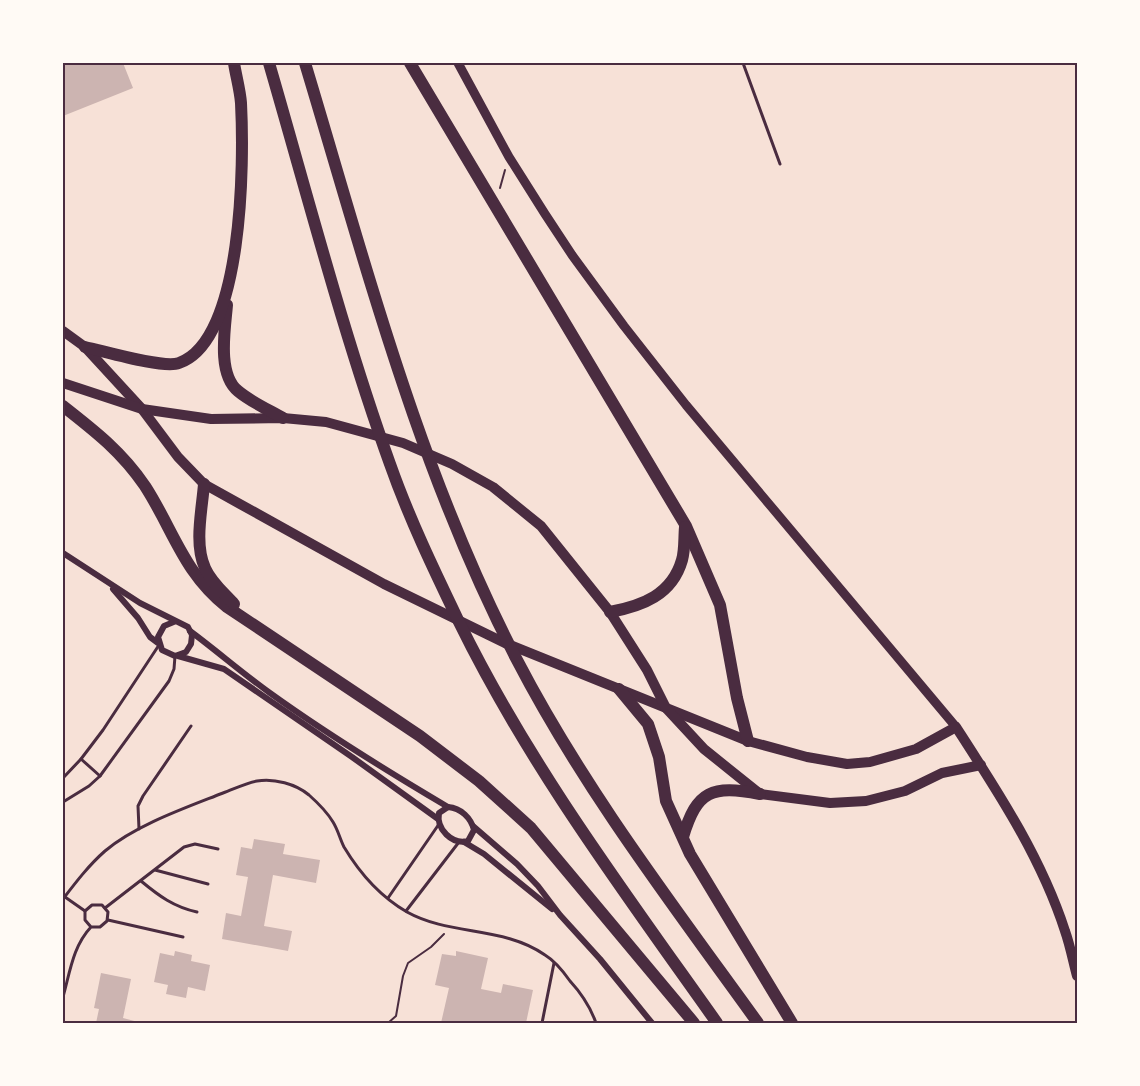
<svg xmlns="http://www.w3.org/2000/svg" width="1140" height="1086" font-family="Manrope,sans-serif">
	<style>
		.building { fill: #ccb4b1 }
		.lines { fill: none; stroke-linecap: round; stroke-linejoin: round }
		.path { stroke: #4a2c40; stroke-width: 2 }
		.service { stroke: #4a2c40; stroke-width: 3 }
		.minor { stroke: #4a2c40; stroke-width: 6 }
		.secondary { stroke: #4a2c40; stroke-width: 9 }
		.primary { stroke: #4a2c40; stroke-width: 10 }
		.motorway { stroke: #4a2c40; stroke-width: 12 }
		.neatline { fill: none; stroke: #4a2c40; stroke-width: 2 }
	</style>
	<rect width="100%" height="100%" fill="#f7e1d7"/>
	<!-- building -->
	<g class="building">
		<polygon points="63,63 123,63 133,88 63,116"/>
		<polygon points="254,839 285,844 283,854 320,860 316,883 273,875 264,926 292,931 288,951 222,939 226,913 241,916 248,877 236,875 241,847 252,849"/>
		<polygon points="175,951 192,955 191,961 210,965 205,991 188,987 186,998 166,994 168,985 154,982 160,953 174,956"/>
		<polygon points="456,951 488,958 481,989 501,993 503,984 533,990 526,1023 441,1023 449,988 435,985 442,954 456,956"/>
		<polygon points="101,973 131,979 123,1018 142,1023 96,1023 99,1009 94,1008"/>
	</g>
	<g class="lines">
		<!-- path -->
		<g class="path">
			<polyline points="500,188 505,170"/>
			<polyline points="303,1023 306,1023"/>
			<polyline points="388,1023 396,1016 403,976 408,963 431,947 444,934"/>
		</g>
		<!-- service -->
		<g class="service">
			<polyline points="743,63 780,164"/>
			<polyline points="81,759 100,776"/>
			<polyline points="63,778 81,759 103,730 159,645"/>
			<polyline points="63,802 89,786 100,776 169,681 174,669 175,656"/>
			<polyline points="139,829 138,806 143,796 191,726"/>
			<polyline points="155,870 208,884"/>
			<path d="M141 881C159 896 174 907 197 912"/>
			<polyline points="65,897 85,911"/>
			<polyline points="388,898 439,824"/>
			<path d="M63 899C76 882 89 865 105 851 136 825 185 808 223 793 234 789 246 783 257 781 274 778 296 784 309 795 318 803 327 812 333 822 338 830 340 839 344 847 359 872 381 897 407 912 450 936 504 926 545 955 555 961 563 971 570 981 582 994 590 1006 596 1023"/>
			<polyline points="105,908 184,847 195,844 218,849"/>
			<polyline points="406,911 459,842"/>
			<polyline points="108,920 183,937"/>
			<path d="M63 997C70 972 73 946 91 927H100L107 921 108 912 102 905H92L85 911V920L91 927"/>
			<polyline points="542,1023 554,963"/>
		</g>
		<!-- minor -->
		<g class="minor">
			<polyline points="63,553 140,603 188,627 192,635 191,644 186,652 175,656 162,650 158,637 164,626 176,621"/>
			<polyline points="113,589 138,618 150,637 158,643"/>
			<path d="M190 631C217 651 242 673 270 693 327 734 387 771 448 807"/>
			<polyline points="178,656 224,669 352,757 438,819"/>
			<path d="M448 807C461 808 471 818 474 830L468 841C452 845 436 829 439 813Z"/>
			<polyline points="473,826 517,864 538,886 560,915 600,959 652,1023"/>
			<polyline points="464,842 484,854 552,909"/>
		</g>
		<!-- secondary -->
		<polyline class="secondary" points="458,63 509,157 545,214 572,255 624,326 686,405 956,727"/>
		<!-- primary -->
		<g class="primary">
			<path d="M63 331 85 347 142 409 178 457 204 484 384 584 505 643 748 741 807 757 847 764 870 762 916 749 956 727C998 792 1041 857 1065 931 1070 945 1073 961 1077 976"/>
			<polyline points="63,383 142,409 211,419 283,418 326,422 403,443 452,464 493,487 541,526 610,612 647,670 666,708 704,749 760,794 830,803 866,801 905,791 942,773 981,765"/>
		</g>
		<!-- motorway -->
		<g class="motorway">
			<path d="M269 63C308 197 343 333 390 464 409 518 434 570 459 622 529 765 625 893 717 1023"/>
			<path d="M305 63C366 265 419 472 517 660 584 789 673 905 758 1023"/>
			<polyline points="410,63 686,526 720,605 737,698 748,741"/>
			<path d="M227 305C225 329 217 374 238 391 251 402 269 410 283 418"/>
			<path d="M85 347C104 351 163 369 179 363 244 340 244 161 241 103 240 90 236 76 234 63"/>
			<path d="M63 406C95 431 122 452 145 486 174 531 183 572 227 607L420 736 479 781 531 828 694 1023"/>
			<path d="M204 484C202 510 194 544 205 568 211 582 224 593 234 604"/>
			<path d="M610 612C642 606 672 595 682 560 685 550 684 537 685 527"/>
			<polyline points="619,689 648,724 659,757 666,801 690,854 792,1023"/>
			<path d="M683 837C697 790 712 785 760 794"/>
		</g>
	</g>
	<!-- border -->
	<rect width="1140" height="1086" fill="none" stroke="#fffaf5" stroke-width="129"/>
	<rect x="64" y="64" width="1012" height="958" class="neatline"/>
</svg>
